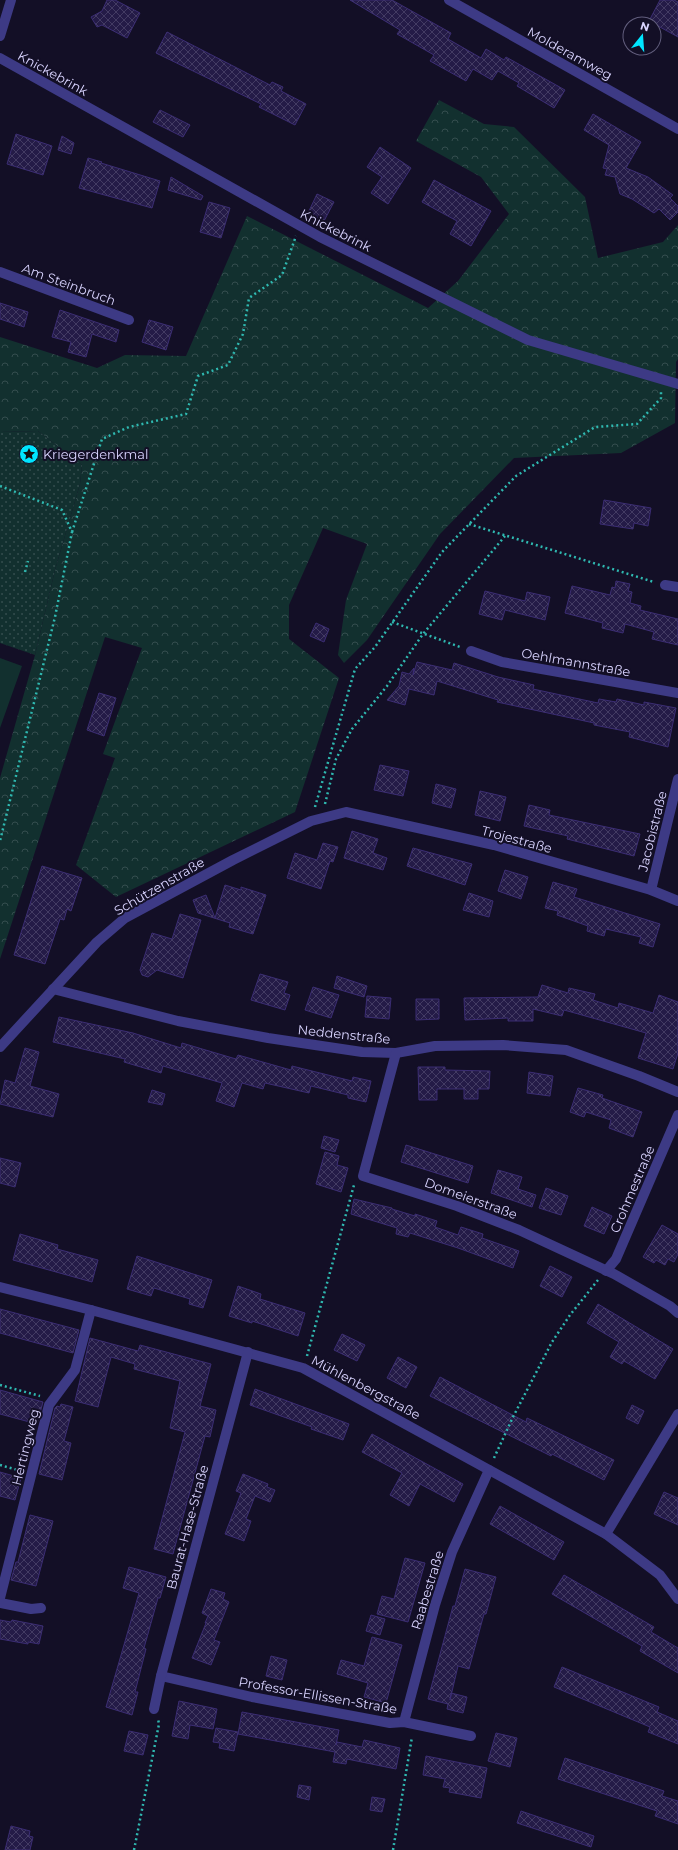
<svg xmlns="http://www.w3.org/2000/svg" width="678" height="1850" font-family="Montserrat,sans-serif">
	<style>
		.grass { fill: #12302f }
		.forest { fill: url(#forest-crowns) }
		.park { fill: url(#park-dots) }
		.building { fill: url(#building-cross-hatch); stroke: #3b2d73 }
		.lines { fill: none; stroke-linecap: round; stroke-linejoin: round }
		.path { stroke: #2fb8b0; stroke-width: 2.5; stroke-dasharray: 2 3; stroke-linecap: butt }
		.street { stroke: #3d3a85; stroke-width: 10 }
		.labels { text-anchor: middle; dominant-baseline: central; stroke-width: 4; stroke-linejoin: round; paint-order: stroke }
		.street-label { font-size: 13px; fill: #d9d4ff; stroke: #130f26 }
		.poi-label { font-size: 13px; fill: #d9d4ff; stroke: #130f26; text-anchor: start }
	</style>
	<defs>
		<pattern id="forest-crowns" width="20" height="18" patternUnits="userSpaceOnUse"><rect width="20" height="18" fill="#12302f"/><path d="M2 6a3 3 0 1 1 6 0M12 15a3 3 0 1 1 6 0" fill="none" stroke="#344d4e"/></pattern>
		<pattern id="park-dots" width="8" height="8" patternUnits="userSpaceOnUse"><rect width="8" height="8" fill="#12302f"/><path d="M2 2h.1M6 6h.1" fill="none" stroke="#344d4e" stroke-width="1.8" stroke-linecap="round"/></pattern>
		<pattern id="building-cross-hatch" width="8" height="8" patternUnits="userSpaceOnUse"><rect width="8" height="8" fill="#241b47"/><path d="M0 0l8 8M0 8l8-8" fill="none" stroke="#433b63"/></pattern>
	</defs>
	<rect width="100%" height="100%" fill="#130f26"/>
	<!-- grass -->
	<polygon class="grass" points="0,658 22,666 0,728"/>
	<!-- forest -->
	<polygon class="forest" points="439,100 484,124 514,127 585,197 598,258 663,242 678,225 678,359 676,362 675,423 621,453 514,458 440,534 367,640 344,663 338,655 346,600 367,544 323,528 289,605 289,639 339,678 295,812 116,897 76,865 115,758 103,754 142,648 105,637 0,959 0,778 35,655 55,570 80,484 82,465 38,431 0,432 0,337 97,368 125,355 186,356 247,216 428,308 458,281 509,214 481,177 416,141"/>
	<!-- park -->
	<polygon class="park" points="38,431 82,465 80,484 55,570 35,655 0,643 0,432"/>
	<!-- building -->
	<g class="building">
		<polygon points="107,0 115,0 140,13 127,38 102,25 97,27 91,17 102,11"/>
		<polygon points="350,0 392,0 451,33 448,39 481,58 486,49 504,60 506,57 565,90 554,108 517,86 519,83 498,71 492,80 473,69 466,81 430,61 434,55 397,34 400,30"/>
		<polygon points="660,0 674,0 678,2 678,37 649,21"/>
		<polygon points="167,32 270,85 272,82 283,87 281,91 306,104 295,125 259,107 261,104 156,53"/>
		<polygon points="160,110 190,125 183,137 153,122"/>
		<polygon points="593,114 641,142 626,168 648,177 673,195 670,198 678,206 678,212 670,220 659,209 654,213 632,199 620,194 615,177 605,175 607,169 603,168 609,145 584,130"/>
		<polygon points="16,134 52,146 43,175 7,164"/>
		<polygon points="62,136 74,143 71,154 58,150"/>
		<polygon points="380,147 411,168 388,204 371,193 382,177 367,167"/>
		<polygon points="88,158 102,162 101,163 160,181 152,208 79,188"/>
		<polygon points="171,177 203,196 201,200 168,190"/>
		<polygon points="434,180 491,211 471,246 450,234 457,221 422,202"/>
		<polygon points="317,194 334,202 324,221 308,213"/>
		<polygon points="209,202 230,208 221,238 200,232"/>
		<polygon points="0,303 28,312 24,327 0,319"/>
		<polygon points="60,310 119,330 116,342 92,334 86,357 68,352 71,342 52,337"/>
		<polygon points="149,320 173,327 166,350 142,342"/>
		<polygon points="604,500 651,508 648,526 634,523 633,529 600,524"/>
		<polygon points="616,581 630,584 628,591 632,592 630,603 641,606 640,610 678,619 678,645 652,639 654,632 625,624 623,633 602,628 603,623 565,613 572,586 610,595 612,587 615,588"/>
		<polygon points="485,591 525,601 527,592 550,597 545,620 505,610 502,620 479,614"/>
		<polygon points="316,623 329,629 324,642 310,636"/>
		<polygon points="417,662 452,670 454,663 498,677 534,685 533,689 598,703 599,699 616,702 617,699 644,705 644,702 676,708 668,747 629,737 630,732 594,725 594,723 497,702 498,700 437,681 434,695 409,689 405,705 387,700 399,686 402,672 409,674 414,668 413,675"/>
		<polygon points="99,693 116,698 104,736 87,730"/>
		<polygon points="380,765 409,771 403,796 374,790"/>
		<polygon points="436,784 456,789 451,808 432,803"/>
		<polygon points="480,791 506,797 500,821 475,815"/>
		<polygon points="529,805 550,810 549,815 640,834 634,856 567,839 568,836 524,826"/>
		<polygon points="352,831 378,839 373,853 387,858 383,870 344,858"/>
		<polygon points="323,843 338,847 333,862 330,861 321,889 287,878 295,853 317,860"/>
		<polygon points="413,848 472,864 465,885 407,866"/>
		<polygon points="42,866 82,878 71,911 67,909 64,920 60,919 45,964 14,955"/>
		<polygon points="505,870 528,877 521,899 498,891"/>
		<polygon points="553,882 577,889 574,897 660,924 653,947 639,943 641,937 606,929 604,936 587,931 588,926 557,915 558,911 545,908"/>
		<polygon points="225,885 241,890 241,887 266,895 253,934 229,927 230,923 198,913 193,900 206,895 215,918"/>
		<polygon points="469,893 493,901 489,917 463,910"/>
		<polygon points="180,914 201,920 183,978 157,970 148,977 142,975 140,970 152,933 172,939"/>
		<polygon points="260,974 288,982 284,993 290,995 285,1010 251,1000"/>
		<polygon points="337,976 367,986 364,997 334,988"/>
		<polygon points="542,985 568,993 569,988 595,994 593,1000 618,1008 619,1003 653,1013 659,995 678,1002 678,1053 673,1069 638,1058 646,1033 564,1010 562,1016 533,1009 533,1021 508,1021 508,1018 465,1020 464,998 538,997"/>
		<polygon points="313,987 339,995 331,1018 305,1010"/>
		<polygon points="367,996 391,998 389,1019 365,1017"/>
		<polygon points="416,999 439,999 439,1019 416,1020"/>
		<polygon points="59,1017 133,1033 181,1048 182,1043 236,1059 238,1055 291,1070 292,1066 352,1081 353,1077 371,1081 366,1102 348,1098 348,1095 311,1086 309,1093 265,1083 263,1089 242,1083 234,1107 216,1101 222,1083 163,1066 161,1073 124,1062 125,1059 53,1042"/>
		<polygon points="25,1048 39,1052 30,1086 59,1094 53,1117 0,1104 5,1080 15,1083"/>
		<polygon points="418,1067 445,1067 445,1070 490,1071 489,1089 478,1089 478,1099 464,1099 464,1089 437,1089 437,1100 419,1100"/>
		<polygon points="529,1072 553,1076 550,1096 527,1093"/>
		<polygon points="578,1088 603,1095 602,1098 642,1112 633,1137 609,1128 611,1120 586,1112 584,1117 570,1112"/>
		<polygon points="152,1090 165,1094 162,1105 148,1102"/>
		<polygon points="324,1136 339,1140 335,1152 321,1148"/>
		<polygon points="406,1145 473,1166 468,1183 401,1162"/>
		<polygon points="325,1152 339,1156 337,1165 348,1168 341,1192 316,1184"/>
		<polygon points="0,1158 21,1163 15,1187 0,1183"/>
		<polygon points="498,1170 522,1177 518,1189 536,1195 532,1207 491,1193"/>
		<polygon points="546,1188 568,1196 561,1215 539,1208"/>
		<polygon points="354,1199 392,1208 392,1209 415,1216 415,1214 437,1221 435,1227 458,1235 461,1227 483,1234 482,1238 519,1251 513,1268 458,1248 410,1233 408,1237 396,1234 397,1228 351,1214"/>
		<polygon points="592,1207 612,1216 604,1234 584,1226"/>
		<polygon points="662,1225 678,1234 678,1254 674,1262 668,1259 665,1265 656,1260 654,1263 643,1257"/>
		<polygon points="20,1234 58,1245 57,1249 98,1260 92,1282 13,1260"/>
		<polygon points="137,1256 212,1280 203,1308 189,1304 190,1299 154,1288 151,1296 127,1289"/>
		<polygon points="550,1266 572,1277 562,1297 540,1286"/>
		<polygon points="238,1286 261,1294 260,1299 305,1313 298,1336 252,1321 252,1323 229,1316"/>
		<polygon points="598,1304 673,1349 655,1379 624,1361 622,1364 610,1357 619,1342 587,1323"/>
		<polygon points="0,1309 79,1330 73,1353 0,1333"/>
		<polygon points="342,1334 365,1345 357,1361 334,1350"/>
		<polygon points="90,1338 138,1351 140,1345 211,1364 200,1406 216,1410 210,1437 205,1436 173,1554 154,1549 185,1432 170,1428 180,1381 134,1369 135,1364 111,1357 98,1407 75,1401"/>
		<polygon points="398,1357 417,1367 406,1388 387,1378"/>
		<polygon points="440,1377 526,1422 527,1418 614,1460 604,1480 552,1454 551,1456 430,1396"/>
		<polygon points="255,1389 349,1424 343,1440 311,1429 312,1427 250,1405"/>
		<polygon points="0,1390 43,1402 37,1424 0,1414"/>
		<polygon points="61,1404 73,1407 64,1441 71,1443 62,1480 39,1474 55,1408 57,1406 60,1407"/>
		<polygon points="632,1405 644,1411 638,1424 626,1418"/>
		<polygon points="372,1434 463,1484 454,1502 420,1484 409,1506 390,1495 402,1473 362,1452"/>
		<polygon points="0,1472 21,1478 15,1500 0,1496"/>
		<polygon points="243,1474 268,1484 267,1487 275,1490 270,1502 255,1496 246,1519 251,1521 244,1541 225,1534 241,1493 236,1491"/>
		<polygon points="664,1492 678,1498 678,1525 654,1514"/>
		<polygon points="500,1506 564,1542 554,1560 490,1524"/>
		<polygon points="30,1515 53,1521 36,1586 11,1580 16,1562 18,1562"/>
		<polygon points="405,1558 425,1563 408,1622 377,1614 382,1596 394,1599"/>
		<polygon points="129,1567 166,1577 160,1598 158,1598 144,1648 146,1649 135,1692 138,1692 132,1715 106,1707 139,1593 123,1588"/>
		<polygon points="465,1569 496,1577 486,1614 484,1614 469,1669 458,1666 450,1700 451,1693 467,1697 463,1713 447,1709 448,1704 428,1699 453,1606 455,1606"/>
		<polygon points="564,1575 654,1627 651,1632 678,1648 678,1673 640,1651 642,1646 552,1594"/>
		<polygon points="211,1589 225,1593 223,1599 229,1602 214,1640 220,1642 211,1665 192,1658 206,1623 205,1623 208,1616 202,1613"/>
		<polygon points="371,1615 385,1619 380,1635 366,1631"/>
		<polygon points="0,1620 11,1622 12,1620 43,1626 39,1644 28,1642 28,1644 0,1639"/>
		<polygon points="372,1637 402,1645 386,1703 364,1697 368,1683 337,1674 341,1660 364,1666"/>
		<polygon points="271,1656 287,1660 282,1680 266,1676"/>
		<polygon points="562,1667 659,1707 657,1712 678,1721 678,1744 648,1732 650,1727 554,1687"/>
		<polygon points="179,1701 217,1709 213,1729 190,1725 188,1739 172,1736"/>
		<polygon points="242,1712 339,1730 336,1745 337,1742 362,1747 364,1740 400,1748 396,1769 347,1759 346,1764 333,1762 335,1752 238,1734"/>
		<polygon points="216,1728 238,1732 234,1751 219,1748 220,1743 213,1742"/>
		<polygon points="129,1731 148,1735 143,1755 124,1751"/>
		<polygon points="496,1733 517,1738 510,1767 488,1761"/>
		<polygon points="426,1756 487,1768 481,1798 449,1792 450,1788 443,1787 445,1779 423,1775"/>
		<polygon points="565,1758 664,1791 662,1796 678,1801 678,1824 655,1816 657,1811 558,1779"/>
		<polygon points="299,1785 311,1787 309,1800 297,1797"/>
		<polygon points="372,1797 385,1799 382,1812 370,1810"/>
		<polygon points="521,1811 594,1836 591,1847 517,1823"/>
		<polygon points="11,1826 30,1831 29,1836 33,1837 30,1850 5,1850"/>
	</g>
	<g class="lines">
		<!-- path -->
		<g class="path">
			<polyline points="0,486 62,510 72,532 55,617 0,841"/>
			<polyline points="469,524 654,582"/>
			<polyline points="72,532 102,439 129,427 186,414 198,376 228,365 243,334 249,298 282,275 296,236"/>
			<polyline points="25,572 28,561"/>
			<polyline points="392,622 460,647"/>
			<polyline points="325,804 336,759 352,729 387,686 423,634 505,536"/>
			<polyline points="315,807 355,669 375,647 442,552 516,476 595,427 637,424 661,398 661,392"/>
			<polyline points="307,1356 354,1185"/>
			<polyline points="0,1385 40,1396"/>
			<polyline points="494,1458 513,1417 552,1342 570,1315 598,1280"/>
			<polyline points="0,1465 21,1471"/>
			<polyline points="134,1850 159,1724 158,1719"/>
			<polyline points="393,1850 412,1737"/>
		</g>
		<!-- street -->
		<g class="street">
			<polyline points="449,0 678,129"/>
			<polyline points="0,36 11,0"/>
			<polyline points="0,58 320,237 528,340 678,384"/>
			<polyline points="0,272 129,320"/>
			<polyline points="665,585 678,587"/>
			<polyline points="471,651 502,662 678,693"/>
			<polyline points="651,890 678,779"/>
			<polyline points="53,989 178,1021 268,1038 362,1052 396,1053 435,1046 503,1045 566,1050 639,1076 678,1092"/>
			<polyline points="0,1047 97,942 125,918 233,860 311,821 346,812 494,845 651,890 678,901"/>
			<polyline points="396,1053 363,1176 457,1206 519,1230 614,1274 670,1306 678,1313"/>
			<polyline points="606,1271 616,1259 678,1115"/>
			<polyline points="0,1287 91,1310 303,1368 606,1534 660,1575 678,1599"/>
			<polyline points="606,1534 678,1414"/>
			<polyline points="0,1598 49,1405 75,1370 91,1310"/>
			<polyline points="0,1603 31,1609 41,1608"/>
			<polyline points="161,1676 252,1697 390,1723 404,1722 471,1736"/>
			<polyline points="154,1709 161,1676 248,1352"/>
			<polyline points="404,1722 435,1605 452,1552 489,1470"/>
		</g>
	</g>
	<!-- icons -->
	<defs>
		<g id="sight-disc" transform="scale(1)"><circle r="9.5" fill="#00e5ff" stroke="#130f26"/><path d="M0-6L1.8-2.2L6-1.7L2.9 1.2L3.7 5.4L0 3.3L-3.7 5.4L-2.9 1.2L-6-1.7L-1.8-2.2Z" fill="#111"/></g>
	</defs>
	<g fill-rule="evenodd">
		<use href="#sight-disc" x="29" y="454"/>
	</g>
	<g class="labels">
		<!-- street labels -->
		<g class="street-label">
			<text transform="translate(570 53) rotate(29)">Molderamweg</text>
			<text transform="translate(53 73) rotate(29)">Knickebrink</text>
			<text transform="translate(336 230) rotate(27)">Knickebrink</text>
			<text transform="translate(69 284) rotate(20)">Am Steinbruch</text>
			<text transform="translate(576 662) rotate(10)">Oehlmannstraße</text>
			<text transform="translate(652 831) rotate(-76)">Jacobistraße</text>
			<text transform="translate(517 839) rotate(15)">Trojestraße</text>
			<text transform="translate(159 886) rotate(-30)">Schützenstraße</text>
			<text transform="translate(344 1034) rotate(6)">Neddenstraße</text>
			<text transform="translate(632 1189) rotate(-67)">Crohmestraße</text>
			<text transform="translate(471 1198) rotate(20)">Domeierstraße</text>
			<text transform="translate(366 1387) rotate(28)">Mühlenbergstraße</text>
			<text transform="translate(25 1447) rotate(-76)">Hertingweg</text>
			<text transform="translate(187 1527) rotate(-75)">Baurat-Hase-Straße</text>
			<text transform="translate(427 1590) rotate(-73)">Raabestraße</text>
			<text transform="translate(318 1695) rotate(10)">Professor-Ellissen-Straße</text>
		</g>
		<!-- poi labels -->
		<g class="poi-label">
			<text x="43" y="454">Kriegerdenkmal</text>
		</g>
	</g>
	<!-- north arrow -->
	<g transform="translate(642 36) rotate(17)"><circle r="19" fill="#130f26" stroke="#625e7d"/>
	<path d="M0-3L7 15L0 10L-7 15Z" fill="#00e5ff"/>
	<text y="-6" font-size="11" font-weight="bold" text-anchor="middle" fill="#d9d4ff">N</text>
	</g>
</svg>
